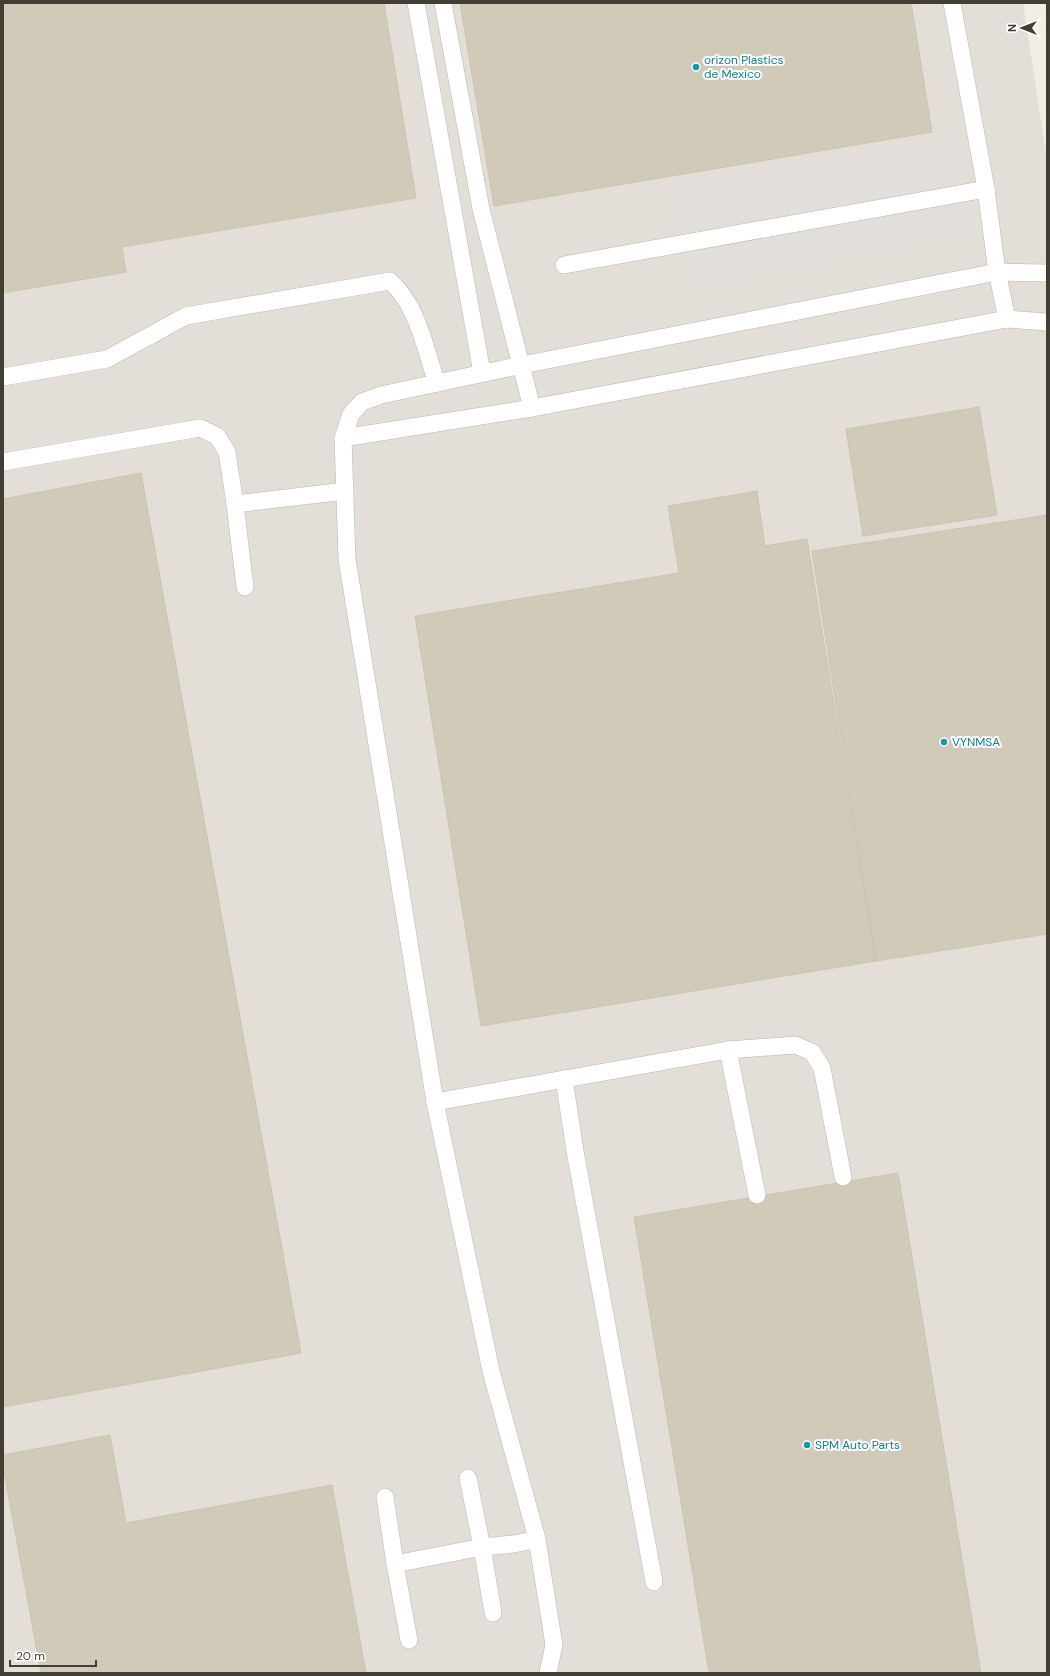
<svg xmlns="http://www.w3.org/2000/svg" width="1050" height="1676" font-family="'DM Sans',sans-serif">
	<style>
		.industrial { fill: #e3dfd8 }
		.parking { fill: #e2dfdb }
		.building { fill: #d2cab8; stroke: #cdc3ac }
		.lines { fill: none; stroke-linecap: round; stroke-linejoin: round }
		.service-casing { stroke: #bcb6a6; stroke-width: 18 }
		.service { stroke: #fff; stroke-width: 17 }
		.culture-dot { fill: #0f9aa8; stroke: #fff; stroke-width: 1.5 }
		.labels { text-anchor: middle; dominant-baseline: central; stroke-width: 4; stroke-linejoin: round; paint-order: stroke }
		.culture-label { font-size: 12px; fill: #0d838f; stroke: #fff; text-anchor: start }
	</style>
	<rect width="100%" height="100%" fill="#f1eee3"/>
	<!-- industrial -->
	<polygon class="industrial" points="3,3 1023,3 1047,160 1047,1673 3,1673"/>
	<!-- parking -->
	<polygon class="parking" points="949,141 968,230 695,282 677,187"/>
	<!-- building -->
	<g class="building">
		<polygon points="3,3 384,3 416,198 122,247 126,272 3,293"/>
		<polygon points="460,3 911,3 932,132 494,206"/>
		<polygon points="979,407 997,515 863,536 846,429"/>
		<polygon points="141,473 301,1353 3,1407 3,499"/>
		<polygon points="757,491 765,546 807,539 876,961 481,1026 415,616 679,573 668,506"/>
		<polygon points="1047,515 1047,934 876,961 812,551"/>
		<polygon points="898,1173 981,1673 709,1673 634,1217"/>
		<polygon points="110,1435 126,1523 332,1485 366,1673 41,1673 3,1466 3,1455"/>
	</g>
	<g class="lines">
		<!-- service casing -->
		<g class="service-casing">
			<g id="service">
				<polyline points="416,3 482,373"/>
				<polyline points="443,3 481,209 532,408"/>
				<polyline points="952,3 986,189 997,272 1007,319"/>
				<polyline points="564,265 986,189"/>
				<path d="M3 377 107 359 186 316 390 281C418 306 425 349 437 383"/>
				<polyline points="343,438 532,408 1007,319 1047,322"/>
				<polyline points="3,462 200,428 217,436 227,452 235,504 245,587"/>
				<polyline points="235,504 345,491"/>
				<polyline points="728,1050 757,1195"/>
				<polyline points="564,1079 575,1151 654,1582"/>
				<polyline points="435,1102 728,1050 795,1045 812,1052 822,1068 843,1177"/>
				<polyline points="468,1478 482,1547 493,1613"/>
				<polyline points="385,1497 395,1564 409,1640"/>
				<polyline points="537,1539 554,1645 548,1673"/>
				<polyline points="395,1564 482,1547 514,1544 537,1539 491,1371 435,1102 347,559 343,438 351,414 362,402 381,395 522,365 997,272 1047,273"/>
			</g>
		</g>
		<!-- service -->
		<use href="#service" class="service"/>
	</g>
	<!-- markers -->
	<g class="culture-dot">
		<circle cx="696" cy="67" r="4"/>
		<circle cx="944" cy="742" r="4"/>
		<circle cx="807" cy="1445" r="4"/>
	</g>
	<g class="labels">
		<!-- culture labels -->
		<g class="culture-label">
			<text x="704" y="60">orizon Plastics<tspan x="704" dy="14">de Mexico</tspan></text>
			<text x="952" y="742">VYNMSA</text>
			<text x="815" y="1445">SPM Auto Parts</text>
		</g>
	</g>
	<!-- border -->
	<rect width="1050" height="1676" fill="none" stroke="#433e33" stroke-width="8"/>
	<!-- north arrow -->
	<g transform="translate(1022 28) rotate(270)" stroke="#ffffff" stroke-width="3" paint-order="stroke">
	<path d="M0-3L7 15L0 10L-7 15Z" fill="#433e33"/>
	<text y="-6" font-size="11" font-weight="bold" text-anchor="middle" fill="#433e33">N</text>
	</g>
	<!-- scale -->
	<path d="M10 1660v6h86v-6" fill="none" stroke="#433e33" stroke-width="2"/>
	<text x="16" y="1660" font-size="12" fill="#433e33" stroke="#ffffff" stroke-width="3" paint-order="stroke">20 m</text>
</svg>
